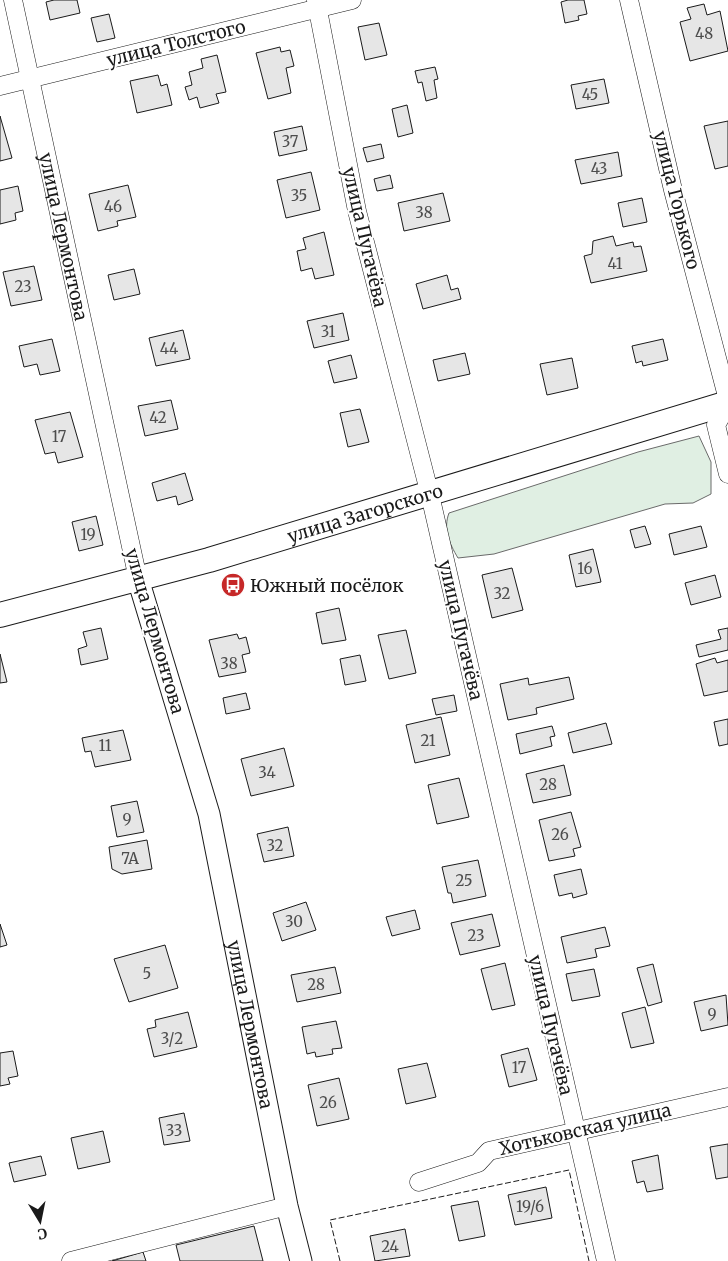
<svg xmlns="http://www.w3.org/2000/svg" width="728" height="1261" font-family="Merriweather,serif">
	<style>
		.green { fill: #e0efe3; stroke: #6a6a6a }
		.building { fill: #e6e6e6; stroke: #1a1a1a }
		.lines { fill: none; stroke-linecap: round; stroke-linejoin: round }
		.minor-casing { stroke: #1a1a1a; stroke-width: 19 }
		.tertiary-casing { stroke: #1a1a1a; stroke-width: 23 }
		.secondary-casing { stroke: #1a1a1a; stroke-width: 26 }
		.minor { stroke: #fff; stroke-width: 18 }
		.tertiary { stroke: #fff; stroke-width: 21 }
		.secondary { stroke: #fff; stroke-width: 24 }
		.fence { stroke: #1a1a1a; stroke-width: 1; stroke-dasharray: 6 2.5; stroke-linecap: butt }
		.labels { text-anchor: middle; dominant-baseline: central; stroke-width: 4; stroke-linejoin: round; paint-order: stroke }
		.number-label { font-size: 15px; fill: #4d4d4d }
		.street-label { font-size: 18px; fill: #1a1a1a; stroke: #fff }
		.poi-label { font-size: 18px; fill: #1a1a1a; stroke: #fff; text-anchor: start }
	</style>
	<rect width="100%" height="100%" fill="#fff"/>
	<!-- green -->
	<path class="green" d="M699 436 711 462V494L693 503 665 504 494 554 458 558C449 543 443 529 449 513L638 452Z"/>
	<!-- building -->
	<g class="building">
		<polygon points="54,0 77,0 80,13 50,20 46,2"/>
		<polygon points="568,0 584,0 587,14 578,16 579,20 565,23 561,2"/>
		<polygon points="704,4 707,15 720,11 728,51 690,61 680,22 691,19 687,8"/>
		<polygon points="109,14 115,38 97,42 91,18"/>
		<polygon points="379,23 387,55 365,60 358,27"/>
		<polygon points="280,47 281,52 290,50 294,66 286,68 291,93 268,99 256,53"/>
		<polygon points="217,55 226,92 216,94 219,103 200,108 197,97 189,100 185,87 192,85 189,72 203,68 201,59"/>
		<polygon points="435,67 438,79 434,80 437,98 426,101 422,82 418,83 415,71"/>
		<polygon points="158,75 161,86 167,84 172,105 137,113 130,81"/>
		<polygon points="604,79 609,103 576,109 571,85"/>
		<polygon points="407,105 413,133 398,137 392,109"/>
		<polygon points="0,116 12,158 0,161"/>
		<polygon points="728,121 728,166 715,169 704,126"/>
		<polygon points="302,126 307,150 279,156 274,132"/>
		<polygon points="381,144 384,158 367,162 363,148"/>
		<polygon points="618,152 622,176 581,184 575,160"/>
		<polygon points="311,172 320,210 286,218 277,180"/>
		<polygon points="390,175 393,188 377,191 374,179"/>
		<polygon points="128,185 136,217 117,221 118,226 98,231 89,194"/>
		<polygon points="18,186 23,211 15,213 16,220 0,224 0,190"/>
		<polygon points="443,193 450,221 404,231 398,203"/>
		<polygon points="642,198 647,222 623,227 618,203"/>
		<polygon points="324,232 334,275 315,279 312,268 301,271 297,251 306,249 303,238"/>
		<polygon points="613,236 616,246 633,242 634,247 641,246 647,271 591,283 584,256 592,254 593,241"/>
		<polygon points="34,266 42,300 11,306 3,272"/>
		<polygon points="134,269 140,294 114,300 108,275"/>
		<polygon points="447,275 451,290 458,288 461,299 423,309 416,284"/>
		<polygon points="343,313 349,340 314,348 307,321"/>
		<polygon points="183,330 190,359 156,366 149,338"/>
		<polygon points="52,339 60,371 40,375 37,364 24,367 19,346"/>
		<polygon points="663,339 668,360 643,366 642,361 636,363 632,346"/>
		<polygon points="465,353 470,374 438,381 433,360"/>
		<polygon points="351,355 357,378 334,383 328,361"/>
		<polygon points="572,358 578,388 547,395 540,364"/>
		<polygon points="171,400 178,429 145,436 138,406"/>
		<polygon points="360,409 369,442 348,447 340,413"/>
		<polygon points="70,412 83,457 58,463 55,452 45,454 35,420"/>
		<polygon points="185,473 193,500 178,505 176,496 157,501 152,483"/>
		<polygon points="96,516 103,545 79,551 72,522"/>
		<polygon points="645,526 651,544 635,548 630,530"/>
		<polygon points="701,526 707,547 674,555 669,534"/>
		<polygon points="593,549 601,582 576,587 569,555"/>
		<polygon points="512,568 523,610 492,618 482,575"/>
		<polygon points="715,575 721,597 691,605 685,583"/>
		<polygon points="339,608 346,640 322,644 316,613"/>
		<polygon points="101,628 108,659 81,665 78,649 87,646 83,632"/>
		<polygon points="728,628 728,650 699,657 696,645 721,639 718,630"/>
		<polygon points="406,630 416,673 389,679 378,635"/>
		<polygon points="237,634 239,639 246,637 250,653 242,655 246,672 219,677 209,640"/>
		<polygon points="0,654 7,682 0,683"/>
		<polygon points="360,655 366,681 345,685 340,659"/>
		<polygon points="715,658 717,663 728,660 728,691 704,696 696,664"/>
		<polygon points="569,677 574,699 536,708 537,714 508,720 500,684 528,678 529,685"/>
		<polygon points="246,693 250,709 226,714 223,698"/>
		<polygon points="454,695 457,711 436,715 432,699"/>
		<polygon points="441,717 450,755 415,763 406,725"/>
		<polygon points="728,719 728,744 719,746 714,722"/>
		<polygon points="606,723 612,744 573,753 568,733"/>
		<polygon points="552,726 555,736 550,737 552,746 520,754 516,734"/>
		<polygon points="123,730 131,760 95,767 91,751 85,752 82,738"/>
		<polygon points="284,748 294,786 251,796 241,759"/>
		<polygon points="564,765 571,795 533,803 526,774"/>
		<polygon points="459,778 469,817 437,824 428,785"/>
		<polygon points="137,801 144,832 117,837 111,806"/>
		<polygon points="571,812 581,847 573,849 575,856 549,861 539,820"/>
		<polygon points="288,827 294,856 264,862 257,834"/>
		<polygon points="147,840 152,869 122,874 112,869 109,847"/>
		<polygon points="478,860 486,896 453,903 451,893 448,893 442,867"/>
		<polygon points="581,869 587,894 573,898 572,893 559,896 554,875"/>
		<polygon points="306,902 316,930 282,941 273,913"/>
		<polygon points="415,910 420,929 392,936 386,917"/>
		<polygon points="492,914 500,946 460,955 451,923"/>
		<polygon points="0,924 7,945 0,947"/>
		<polygon points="605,927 610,946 595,949 597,957 567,963 561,937"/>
		<polygon points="165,945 178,988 129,1002 114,959"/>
		<polygon points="505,963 515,1005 492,1010 481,969"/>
		<polygon points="653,964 662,1002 648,1006 637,968"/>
		<polygon points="335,967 341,993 297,1002 291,975"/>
		<polygon points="594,969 600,996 572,1001 566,974"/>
		<polygon points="726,995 728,1025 701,1031 694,1002"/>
		<polygon points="645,1007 654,1043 631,1048 622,1013"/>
		<polygon points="188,1012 197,1047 154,1057 147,1029 156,1027 155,1020"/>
		<polygon points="336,1021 342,1048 332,1049 333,1054 316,1057 315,1052 307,1054 302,1027"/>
		<polygon points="528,1048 537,1080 509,1087 501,1055"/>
		<polygon points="13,1051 18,1076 8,1078 10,1084 0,1086 0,1053"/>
		<polygon points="427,1063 436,1097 406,1104 398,1069"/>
		<polygon points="339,1078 349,1119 317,1126 308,1085"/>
		<polygon points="184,1113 190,1141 164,1145 159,1118"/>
		<polygon points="103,1131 110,1162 78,1169 71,1138"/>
		<polygon points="728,1144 728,1177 716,1179 710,1147"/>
		<polygon points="658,1155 663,1189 647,1192 644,1181 637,1183 632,1161"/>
		<polygon points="41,1156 46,1175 14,1182 9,1163"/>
		<polygon points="546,1187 552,1218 515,1225 508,1195"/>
		<polygon points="478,1201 485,1236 459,1241 451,1206"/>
		<polygon points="254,1226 263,1261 180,1261 176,1245"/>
		<polygon points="405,1229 410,1256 375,1261 370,1236"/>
		<polygon points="143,1252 146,1261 112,1261"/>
	</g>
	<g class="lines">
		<!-- minor casing -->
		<g class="minor-casing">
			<g id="minor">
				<path id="s1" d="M13 0 138 579"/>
				<polyline points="316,0 357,211 430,495 606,1261"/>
				<polyline points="629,0 673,190 728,400"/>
				<polyline points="0,86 352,0"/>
				<polyline points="728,404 716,425 728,474"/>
				<polyline points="419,1182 478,1163 489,1151 728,1097"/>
				<polyline points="71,1261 287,1206"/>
			</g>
		</g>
		<!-- tertiary casing -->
		<g class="tertiary-casing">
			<g id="tertiary">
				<path id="s2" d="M138 579 209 814 287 1206 301 1261"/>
			</g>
		</g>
		<!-- secondary casing -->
		<g class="secondary-casing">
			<g id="secondary">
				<path id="s3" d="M0 615 209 560 728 403"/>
			</g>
		</g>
		<!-- minor -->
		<use href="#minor" class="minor"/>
		<!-- tertiary -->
		<use href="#tertiary" class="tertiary"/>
		<!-- secondary -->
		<use href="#secondary" class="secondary"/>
		<!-- fence -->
		<polyline class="fence" points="340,1261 330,1220 569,1170 589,1261"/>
	</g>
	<!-- icons -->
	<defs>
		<g id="bus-disc" transform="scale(1.25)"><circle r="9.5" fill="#c62828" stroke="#fff"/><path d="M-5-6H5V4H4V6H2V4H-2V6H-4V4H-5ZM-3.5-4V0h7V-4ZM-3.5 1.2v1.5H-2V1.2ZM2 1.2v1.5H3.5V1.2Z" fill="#fff"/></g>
	</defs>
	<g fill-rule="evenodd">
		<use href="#bus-disc" x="233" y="585"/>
	</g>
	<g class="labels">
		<!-- number labels -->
		<g class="number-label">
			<text x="704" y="33">48</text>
			<text x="590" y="94">45</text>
			<text x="290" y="141">37</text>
			<text x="599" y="168">43</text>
			<text x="299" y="195">35</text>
			<text x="113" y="206">46</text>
			<text x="424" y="212">38</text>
			<text x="615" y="263">41</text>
			<text x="23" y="286">23</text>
			<text x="328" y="331">31</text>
			<text x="169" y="348">44</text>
			<text x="158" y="417">42</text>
			<text x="59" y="436">17</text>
			<text x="88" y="534">19</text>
			<text x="585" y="568">16</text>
			<text x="502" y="593">32</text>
			<text x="229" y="663">38</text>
			<text x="428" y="740">21</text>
			<text x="105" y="745">11</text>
			<text x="267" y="772">34</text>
			<text x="548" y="784">28</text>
			<text x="127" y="819">9</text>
			<text x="560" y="834">26</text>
			<text x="275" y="845">32</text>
			<text x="130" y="858">7А</text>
			<text x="464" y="880">25</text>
			<text x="294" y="921">30</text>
			<text x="476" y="935">23</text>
			<text x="147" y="973">5</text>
			<text x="316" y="984">28</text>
			<text x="712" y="1014">9</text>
			<text x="172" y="1038">3/2</text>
			<text x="519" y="1067">17</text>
			<text x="328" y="1102">26</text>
			<text x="174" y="1130">33</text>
			<text x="530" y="1206">19/6</text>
			<text x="390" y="1246">24</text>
		</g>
		<!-- street labels -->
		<g class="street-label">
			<text transform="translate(176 43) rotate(-14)">улица Толстого</text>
			<text transform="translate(677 200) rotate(76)">улица Горького</text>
			<text stroke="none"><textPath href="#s1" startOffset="242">улица Лермонтова</textPath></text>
			<text transform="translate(365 237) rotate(77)">улица Пугачёва</text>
			<text stroke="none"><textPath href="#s3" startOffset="379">улица Загорского</textPath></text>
			<text transform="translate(461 630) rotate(77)">улица Пугачёва</text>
			<text transform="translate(155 631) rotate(74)">улица Лермонтова</text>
			<text stroke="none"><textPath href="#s2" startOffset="460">улица Лермонтова</textPath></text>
			<text transform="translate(551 1025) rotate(77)">улица Пугачёва</text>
			<text transform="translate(585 1129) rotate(-13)">Хотьковская улица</text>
		</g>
		<!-- poi labels -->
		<g class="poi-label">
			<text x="250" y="585">Южный посёлок</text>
		</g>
	</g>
	<!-- north arrow -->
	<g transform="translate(40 1221) rotate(170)" stroke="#ffffff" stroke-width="4" paint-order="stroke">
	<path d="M0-4L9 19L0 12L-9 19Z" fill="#1a1a1a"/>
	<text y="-8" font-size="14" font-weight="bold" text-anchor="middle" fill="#1a1a1a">С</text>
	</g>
</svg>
